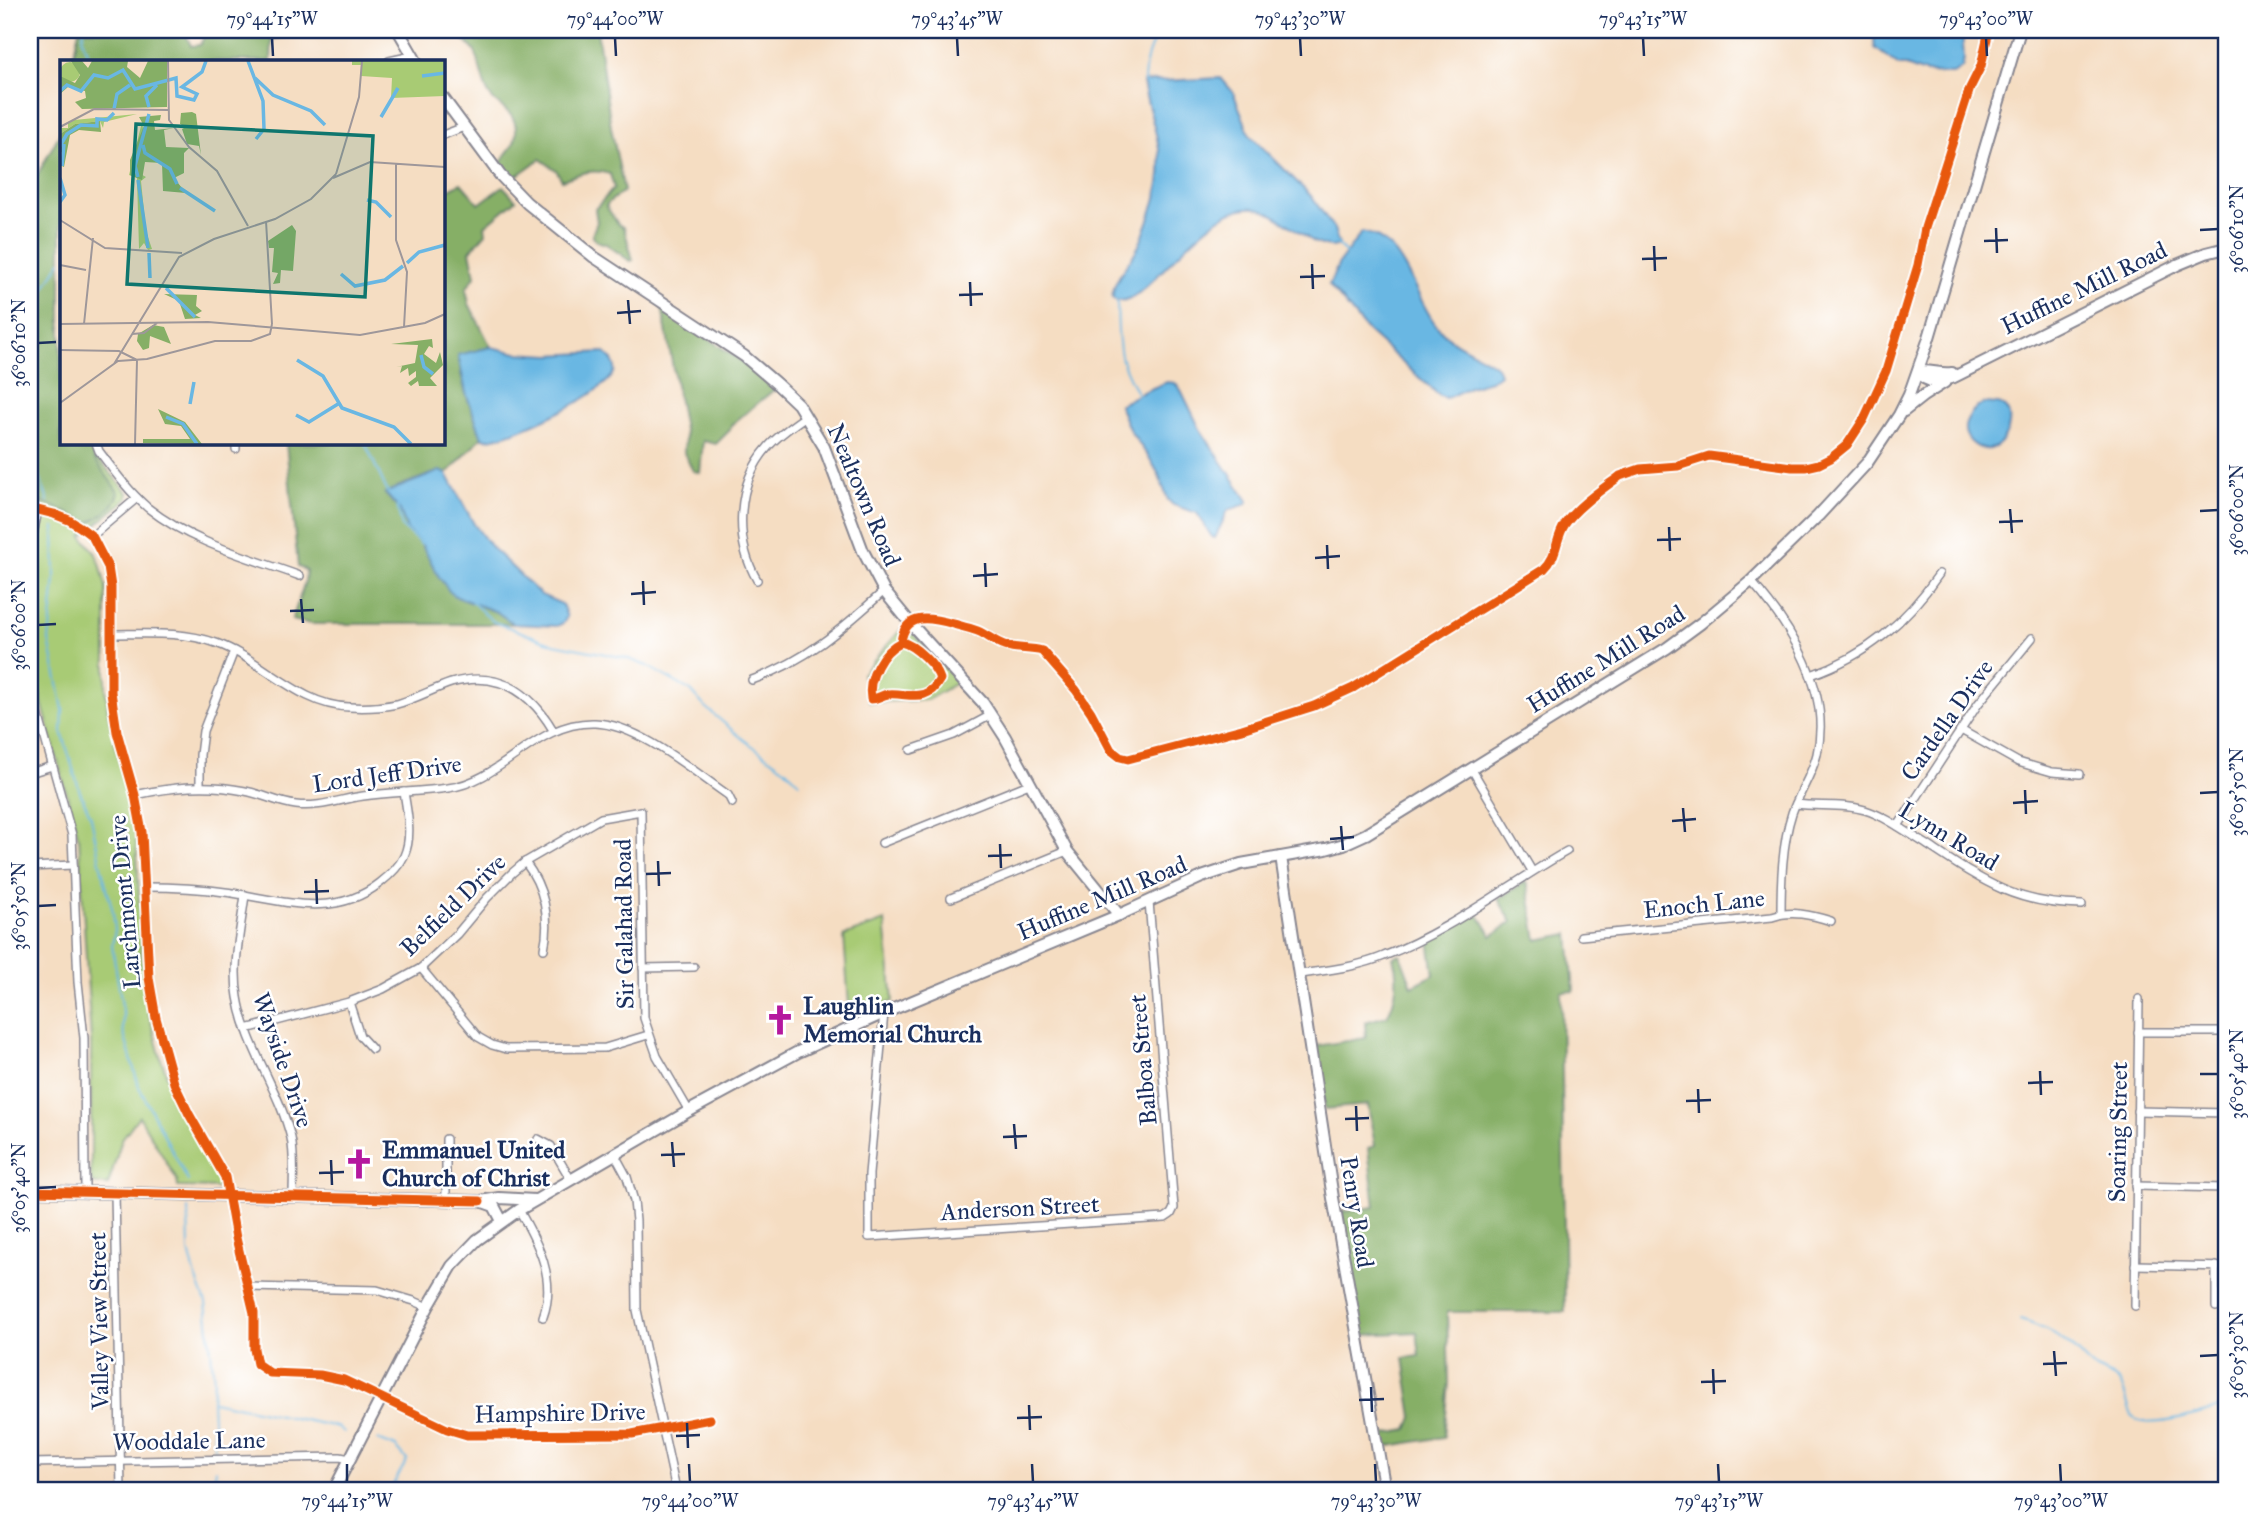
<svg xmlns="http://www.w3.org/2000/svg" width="2256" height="1520" font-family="'IM FELL Great Primer',serif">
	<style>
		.green { fill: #a8cb74; stroke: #627d69; stroke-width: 2 }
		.forest { fill: #86af66; stroke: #506f62; stroke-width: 2 }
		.water { fill: #69b7e3; stroke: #4273a0; stroke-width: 2 }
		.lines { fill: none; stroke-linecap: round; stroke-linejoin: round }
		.stream { stroke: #69b7e3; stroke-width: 2 }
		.street-casing { stroke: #888690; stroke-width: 10 }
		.secondary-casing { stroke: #888690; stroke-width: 14 }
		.street { stroke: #fff; stroke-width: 7 }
		.secondary { stroke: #fff; stroke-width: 10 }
		.cycleway-casing { stroke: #fff; stroke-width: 13 }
		.cycleway { stroke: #e8590c; stroke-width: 9 }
		.ticks { fill: none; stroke: #1b2f5e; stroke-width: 2.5 }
		.labels { text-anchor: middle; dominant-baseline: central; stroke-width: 5; stroke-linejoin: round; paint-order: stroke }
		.street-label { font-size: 24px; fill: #1b2f5e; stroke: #fff }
		.poi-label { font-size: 24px; font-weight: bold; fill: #1b2f5e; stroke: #fff; text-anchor: start }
		.inset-river { fill: none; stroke: #69b7e3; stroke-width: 3.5 }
		.inset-road { fill: none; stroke: #9e979a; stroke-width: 2 }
		.view { fill: #0f766e; fill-opacity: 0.15; stroke: #0f766e; stroke-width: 3.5 }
		.inset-edge { fill: none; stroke: #1b2f5e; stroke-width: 3.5 }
		.neatline { fill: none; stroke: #1b2f5e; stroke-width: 2.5 }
		.ticks-label { font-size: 18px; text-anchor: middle; fill: #1b2f5e }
	</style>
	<rect width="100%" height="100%" fill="#fff"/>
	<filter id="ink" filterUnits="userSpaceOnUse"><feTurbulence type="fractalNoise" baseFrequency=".0143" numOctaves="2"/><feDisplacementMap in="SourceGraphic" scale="14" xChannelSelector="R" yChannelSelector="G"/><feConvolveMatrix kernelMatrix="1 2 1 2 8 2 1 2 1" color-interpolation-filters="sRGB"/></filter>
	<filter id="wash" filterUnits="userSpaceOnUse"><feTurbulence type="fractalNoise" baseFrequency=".00686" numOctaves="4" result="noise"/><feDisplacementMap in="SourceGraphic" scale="28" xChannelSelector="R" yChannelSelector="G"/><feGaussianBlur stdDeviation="1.57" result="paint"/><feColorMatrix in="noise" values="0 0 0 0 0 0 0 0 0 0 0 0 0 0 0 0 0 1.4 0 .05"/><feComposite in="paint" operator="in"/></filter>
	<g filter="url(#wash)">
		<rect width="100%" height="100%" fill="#f5ddc2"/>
		<!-- green -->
		<g class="green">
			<polygon points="30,450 33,458 99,460 128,493 128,498 82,536 95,552 100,563 106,587 106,689 108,712 136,832 142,961 148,1010 161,1059 171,1086 190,1124 222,1179 221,1186 218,1188 178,1187 177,1180 139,1116 122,1139 108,1185 96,1184 91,1182 91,1041 79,839 30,659 30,576 39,523 45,507 30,503"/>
			<polygon points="905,625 958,682 927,700 870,702 862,674"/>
			<polygon points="885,921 893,1001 850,1020 844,936"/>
		</g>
		<!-- forest -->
		<g class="forest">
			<path d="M79 30H184L191 46 200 45C205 32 211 31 223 31 233 30 239 29 248 34L259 32 262 30H315L272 39 271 61H72Z"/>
			<path d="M453 30H597L611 127 624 191 609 202 606 206 618 224 624 228 633 260 630 261 606 244 596 241 592 235 597 222 595 209 614 188 610 174C591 168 579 174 562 180L556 170 540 159 515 177 508 175 501 165C503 151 517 149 516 131 516 111 499 108 490 96 483 87 480 65 476 54 473 46 459 37 453 30Z"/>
			<path d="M61 131V443H89L95 460 119 493C116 506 101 517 89 523L43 502 30 500V189Z"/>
			<path d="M461 183 479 204 503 186 516 200 485 226 486 233 470 251 475 276 466 289 469 304 491 347 459 355C460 384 472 410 482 437L447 474 440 471 399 486 385 494 400 510 407 530 422 545 439 577 457 597 497 612 514 624H311L292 620 305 581 306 570 298 567 286 443H443V192Z"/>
			<polygon points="662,307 744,363 775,389 731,425 730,430 716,444 703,441 700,473 693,471 684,453 685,435"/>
			<path d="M1527 881 1537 940 1569 934 1574 991 1561 992 1565 1312H1447L1449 1383 1444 1437 1383 1447 1380 1435 1408 1430 1413 1417 1404 1358 1420 1356 1417 1332 1362 1335 1341 1212 1375 1207 1368 1148 1375 1146 1368 1105 1325 1109 1316 1046 1366 1038 1365 1022 1387 1016C1397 998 1399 976 1393 957L1400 954 1412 986 1434 975 1429 940 1477 912 1492 936 1512 922 1498 899Z"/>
		</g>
		<!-- water -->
		<g class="water">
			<polygon points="1903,30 1962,30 1964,59 1962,68 1953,74 1925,73 1906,66 1899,66 1875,48 1874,40 1878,34"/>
			<path d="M1221 78 1233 92 1250 135 1311 196 1334 229 1339 245C1332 249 1324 246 1316 243 1301 235 1271 209 1256 208 1199 202 1144 317 1113 299 1109 282 1135 258 1141 241 1151 214 1163 187 1160 157 1158 132 1147 108 1143 82Z"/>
			<path d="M1362 232C1406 240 1413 297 1437 326 1453 346 1475 351 1495 365 1499 368 1498 369 1500 374L1490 381 1469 387 1451 396 1446 398 1440 396 1368 332 1329 285 1339 263Z"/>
			<path d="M491 347 517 353 550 355 604 352C609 356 616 362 615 370 610 393 509 439 486 439L482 437 466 393 458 355Z"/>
			<polygon points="1167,382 1175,383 1181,390 1200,429 1248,501 1247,504 1228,510 1215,538 1212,537 1197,513 1173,505 1168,500 1158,473 1150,459 1130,431 1119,405 1143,392"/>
			<path d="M1985 403C1989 404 1997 403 2001 405 2022 413 2000 469 1971 442 1957 428 1970 409 1985 403Z"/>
			<polygon points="440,471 447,474 474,524 491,547 541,595 562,604 567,617 563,623 557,626 514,624 497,612 457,597 450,592 439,577 422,545 407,530 400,510 385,493"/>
		</g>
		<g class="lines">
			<!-- stream -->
			<g class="stream">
				<polyline points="84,30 82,39 91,61"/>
				<path d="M1146 84 1144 82C1145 63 1148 45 1162 30"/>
				<polyline points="1337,243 1347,255"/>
				<path d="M1117 302C1118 321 1117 341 1122 360 1126 373 1133 385 1139 397"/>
				<polyline points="30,323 39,297 61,261"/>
				<polyline points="365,443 388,493"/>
				<polyline points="30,450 48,501"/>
				<polyline points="397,506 402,527 421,544"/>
				<polyline points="54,527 55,579 49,640 63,709 62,732 80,792 91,817 100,862 113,912 115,930 112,946 123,1011 123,1030 139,1087 188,1181"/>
				<polyline points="472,602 494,622 554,644 626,658 647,666 691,691 705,707 744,740 785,769 799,782"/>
				<polyline points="2225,608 2226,608"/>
				<polyline points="188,1208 189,1251 194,1271 206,1303 214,1380 212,1401 215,1455"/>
				<path d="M2020 1320C2041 1326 2060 1336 2076 1351 2083 1357 2088 1365 2096 1369 2104 1373 2113 1375 2119 1382 2127 1391 2127 1415 2137 1420 2155 1429 2207 1412 2226 1406"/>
				<polyline points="213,1401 337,1427 344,1432"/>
				<polyline points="378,1440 396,1447 407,1460 390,1490"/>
				<polyline points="213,1490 216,1469"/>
			</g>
		</g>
	</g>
	<g filter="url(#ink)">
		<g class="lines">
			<!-- street casing -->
			<g class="street-casing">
				<g id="street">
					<polyline points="389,61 412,56"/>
					<polyline points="443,135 464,127"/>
					<path d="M96 443 99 451C114 471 129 492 148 508 192 543 248 557 300 576"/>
					<polyline points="236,443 236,449"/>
					<polyline points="30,508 54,514 69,520 80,527 92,536 108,567 111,587 111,692 117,732 135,795 142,832 149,978 156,1018 174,1083 189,1114 225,1177 236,1238 254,1313 254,1349 257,1364 270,1373 320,1375 344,1380 447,1429 467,1435 632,1434 710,1419"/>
					<polyline points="92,536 137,498"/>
					<polyline points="30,550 38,510"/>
					<path d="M757 580C734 540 736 483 768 447 778 435 793 425 806 416"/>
					<path d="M1751 581C1791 626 1832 691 1817 754 1812 775 1799 793 1792 813 1782 844 1781 882 1781 914"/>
					<path d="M111 634C146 634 183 631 216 643 262 659 299 706 349 707 364 708 382 707 397 704 415 699 433 689 451 683 497 670 530 691 553 730"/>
					<path d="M1811 675C1866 656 1906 622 1939 574"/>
					<path d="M752 680C806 661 842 629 884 591"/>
					<polyline points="30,685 72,835 78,982 84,1038 85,1192"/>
					<polyline points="1961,730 2018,762 2052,772 2080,774"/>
					<polyline points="911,750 954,735 991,715"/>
					<polyline points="1471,768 1532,871"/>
					<polyline points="30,773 52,766"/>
					<polyline points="200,785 200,755 203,731 234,651"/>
					<path d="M135 795C172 787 207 783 245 791 262 794 278 803 296 805 319 808 341 799 363 796 391 792 420 792 448 788 503 781 535 721 595 723 638 724 693 771 728 795L732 803"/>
					<path d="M1796 804C1818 807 1843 803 1865 810 1887 817 1906 832 1926 844 1981 880 2013 904 2082 905"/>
					<polyline points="1898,826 1978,704 2032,638"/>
					<polyline points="882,843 1029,784"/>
					<path d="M525 862C544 887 551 918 544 949"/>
					<polyline points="30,867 73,865"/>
					<path d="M145 887C172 887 198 888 225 892 278 899 332 921 380 883 389 876 399 867 404 856 413 836 407 812 404 792"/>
					<path d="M245 895C241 928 232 963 238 997 246 1047 279 1089 291 1138 295 1157 293 1178 293 1197"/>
					<polyline points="951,898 1067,851"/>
					<path d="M1581 936 1772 917C1791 910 1812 915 1831 921"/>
					<polyline points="421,968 478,1037 492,1045 506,1049 605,1048 648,1035"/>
					<polyline points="643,968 694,967"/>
					<path d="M1300 974C1328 970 1358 967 1384 956 1450 931 1506 886 1567 851"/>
					<polyline points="349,1002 360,1036 372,1049"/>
					<polyline points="884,1013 869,1174 869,1237 1165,1218 1171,1214 1174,1208 1149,902"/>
					<polyline points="246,1029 349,1002 383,989 421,968 457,934 487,898 512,873 525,862 601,818 641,811 644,1018 657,1056 689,1111"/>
					<polyline points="2138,1032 2226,1032"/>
					<polyline points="2137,1111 2226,1113"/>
					<polyline points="446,1139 446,1200"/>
					<polyline points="538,1139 551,1146 571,1180"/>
					<polyline points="615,1155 627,1177 634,1201 636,1221 637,1310 676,1490"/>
					<polyline points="2136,1186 2226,1188"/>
					<polyline points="115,1193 121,1490"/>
					<path d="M519 1210C538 1243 557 1279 543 1317"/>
					<polyline points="2135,1265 2226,1267"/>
					<polyline points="249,1287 377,1290 414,1301 428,1307"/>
					<polyline points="2135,1306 2139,999"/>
					<polyline points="2216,1307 2216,1266"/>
					<polyline points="30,1463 340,1457 350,1459"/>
				</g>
			</g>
			<!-- secondary casing -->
			<g class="secondary-casing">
				<g id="secondary">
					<polyline points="398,30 416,61"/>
					<polyline points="443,98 500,175 527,203 594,257 744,356 778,385 798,404 824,447 863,551 884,591 911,624 983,703 1005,737 1067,851 1119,915"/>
					<path d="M1918 372C1927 385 1941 382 1954 377L2177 265 2206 253 2226 248"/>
					<path d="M1918 372C1929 369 1939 375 1952 373"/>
					<polyline points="1904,411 1923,396 1945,382"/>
					<polyline points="1281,857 1333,1198 1385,1490"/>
					<polyline points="30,1191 480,1201 494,1206 502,1221"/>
					<polyline points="481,1201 499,1198 535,1200"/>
					<polyline points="334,1490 428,1307 452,1266 477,1240 519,1210 689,1111 798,1052 884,1013 1119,915 1202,877 1241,864 1326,849 1344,844 1366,834 1667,648 1701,623 1751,581 1818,516 1867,463 1899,415 1909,395 1928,341 2020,30"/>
				</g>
			</g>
			<!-- street -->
			<use href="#street" class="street"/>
			<!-- secondary -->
			<use href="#secondary" class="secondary"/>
			<!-- cycleway casing -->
			<g class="cycleway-casing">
				<g id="cycleway">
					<polyline points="30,508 54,514 69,520 80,527 92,536 108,567 111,587 111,692 117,732 135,795 142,832 149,978 156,1018 174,1083 189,1114 225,1177 236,1238 254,1313 254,1349 257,1364 270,1373 320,1375 344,1380 447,1429 467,1435 632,1434 710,1419"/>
					<path d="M901 642C905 611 932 618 954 624 962 627 972 628 980 632 988 636 995 642 1004 645 1017 650 1029 647 1042 651L1076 690 1091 712 1111 750 1120 757 1128 759 1242 729 1314 706 1353 688 1544 569C1558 556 1555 539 1565 524 1577 506 1603 489 1620 476L1640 469 1678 466 1709 456 1792 467H1806L1819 464 1831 458 1847 445 1864 419 1886 371 1918 265 1925 228 1970 88 1981 66 1989 30"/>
					<path d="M901 642C915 645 936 666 940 679 926 705 908 692 888 694 881 695 878 699 871 699 867 678 882 651 901 642Z"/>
					<polyline points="30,1191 480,1201"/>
				</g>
			</g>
			<!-- cycleway -->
			<use href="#cycleway" class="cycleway"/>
		</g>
	</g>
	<!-- ticks -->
	<path class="ticks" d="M272 38 273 56M615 38 616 56M957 38 958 56M1300 38 1301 56M1643 38 1644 56M1986 38 1987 56M1996 228 1997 253M2200 230 2218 229M1984 241 2008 240M1654 246 1655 271M1642 259 1667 258M1312 264 1313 289M1300 277 1325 276M970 282 971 306M959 295 983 294M628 300 630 324M617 313 641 311M38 343 56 342M2010 509 2012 533M2200 511 2218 510M1999 522 2023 521M1669 527 1670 551M1657 540 1681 539M1327 545 1328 569M1315 558 1340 556M985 563 986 587M973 576 998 574M643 581 644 605M631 594 656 592M301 599 303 623M290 611 314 610M38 625 56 624M2025 790 2026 814M2200 793 2218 792M2013 803 2038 801M1683 808 1685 832M1672 821 1696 819M1341 826 1343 850M1330 839 1354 837M1000 844 1001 868M988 856 1012 855M658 861 659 886M646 874 671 873M316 879 317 904M304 892 329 891M38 906 56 905M2040 1071 2041 1095M2200 1074H2218M2028 1083 2053 1082M1698 1089 1699 1113M1686 1101 1711 1100M1356 1106 1357 1131M1345 1119 1369 1118M1014 1124 1016 1149M1003 1137 1027 1136M672 1142 674 1167M661 1155 685 1154M331 1160 332 1185M319 1173 344 1172M38 1188 56 1187M2054 1351 2056 1376M2200 1356 2218 1355M2043 1364 2067 1363M1713 1369 1714 1394M1701 1382 1726 1381M1371 1387 1372 1412M1359 1400 1384 1399M1029 1405 1030 1430M1017 1418 1042 1417M687 1423 688 1448M676 1436 700 1435M347 1464V1482M689 1464 690 1482M1032 1464 1033 1482M1375 1464 1376 1482M1718 1464 1719 1482M2060 1464 2061 1482"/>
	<!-- icons -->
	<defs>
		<g id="church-bare" transform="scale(2.415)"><path d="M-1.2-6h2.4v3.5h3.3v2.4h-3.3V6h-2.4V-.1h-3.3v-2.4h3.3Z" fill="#b5179e" stroke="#fff" stroke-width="2.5" paint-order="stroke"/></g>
	</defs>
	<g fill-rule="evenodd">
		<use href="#church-bare" x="780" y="1020"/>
		<use href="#church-bare" x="359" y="1164"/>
	</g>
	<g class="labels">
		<!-- street labels -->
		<g class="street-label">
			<text transform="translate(2084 288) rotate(-26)">Huffine Mill Road</text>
			<text transform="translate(864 495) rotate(67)">Nealtown Road</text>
			<text transform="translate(1606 659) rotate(-32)">Huffine Mill Road</text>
			<text transform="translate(1947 720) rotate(-55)">Cardella Drive</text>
			<text transform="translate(387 774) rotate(-8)">Lord Jeff Drive</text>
			<text transform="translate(1949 836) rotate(31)">Lynn Road</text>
			<text transform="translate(1102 898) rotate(-23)">Huffine Mill Road</text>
			<text transform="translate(125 902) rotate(-95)">Larchmont Drive</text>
			<text transform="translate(1704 904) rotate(-6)">Enoch Lane</text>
			<text transform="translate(453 905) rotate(-44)">Belfield Drive</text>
			<text transform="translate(624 924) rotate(-91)">Sir Galahad Road</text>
			<text transform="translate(283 1060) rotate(71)">Wayside Drive</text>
			<text transform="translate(1143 1060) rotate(-95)">Balboa Street</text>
			<text transform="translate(2118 1132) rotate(-89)">Soaring Street</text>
			<text transform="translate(1020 1208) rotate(-3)">Anderson Street</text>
			<text transform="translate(1357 1212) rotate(81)">Penry Road</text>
			<text transform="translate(99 1321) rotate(-91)">Valley View Street</text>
			<text transform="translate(560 1413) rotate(-1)">Hampshire Drive</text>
			<text transform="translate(189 1441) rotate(-1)">Wooddale Lane</text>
		</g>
		<!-- poi labels -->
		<g class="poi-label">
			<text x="803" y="1006">Laughlin<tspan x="803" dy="28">Memorial Church</tspan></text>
			<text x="382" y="1150">Emmanuel United<tspan x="382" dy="28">Church of Christ</tspan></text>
		</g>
	</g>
	<!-- overview -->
	<g transform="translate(60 60)">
		<rect width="385" height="385" fill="#f5ddc2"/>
		<path d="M292 1H385V36L331 38 332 18 301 16V5H292ZM0 12a10 10 0 1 1 20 0a10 10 0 1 1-20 0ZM77 54 44 62 43 68 40 61 15 64 0 74V68H8V62L14 60ZM82 62 85 81 77 112 86 117 81 121 86 171 92 189 88 190 84 183 79 189 77 118 69 115Z" fill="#a8cb74"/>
		<path d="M11 1H22L28 8 32 1H68L67 7 80 18 88 1H107V47L22 49 15 42 26 38 25 31 8 27 0 34V16L15 23 20 15ZM132 52 136 54 141 95 139 86 127 84 122 69 126 67 120 64 121 53ZM101 55 100 60 94 61 95 70 114 68 104 70 106 87 129 88 124 93V113L114 118 126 133 103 131 102 103 85 102 82 120 70 115V100L84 66 79 57ZM40 61 41 72 19 70 10 75 4 107 0 105 4 91 0 93V74L15 64ZM232 165 236 171 233 211 221 210 220 223 213 224 218 213 212 212 214 188H209L208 181ZM104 234 137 235 136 246 142 251 135 255 141 258 125 259 119 241ZM93 265 104 267 111 284 90 276 89 288 83 290 77 281 78 274ZM372 279 373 288 369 286 364 294 376 303 380 292 383 305 370 318 377 326H359L358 321 351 326 348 323 356 317V311L349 316 348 308 340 313 342 306 336 307 355 303 358 285 331 284ZM98 349 125 362 142 384 83 383V379H130L121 366 105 364Z" fill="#86af66"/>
		<path class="inset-river" d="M188 1 203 41 204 69 196 79M362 16 385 13M195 18 213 35 251 51 265 65M0 31 7 25 21 31 34 15 48 18 63 10 75 29 116 18 117 36 134 40 137 34 122 27 142 12 146 1M89 47 86 36 97 25M54 49 57 34 70 25M321 57 338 28M83 85 85 93 110 109 117 124M0 86 7 74 21 65 37 66V59L47 60 54 53M2 106 4 84M78 117 75 106 89 54M0 118 5 135 0 142M78 120 88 188M120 128 155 151M307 140 316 142 331 157M89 193 90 218M347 203 359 192 385 185M281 214 295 226 325 220 343 206M106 228 135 257M361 295 364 307 373 314M237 300 263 316 282 348 334 367 351 384M130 344 134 322M236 355 249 362 278 344M106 357 123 364 137 384"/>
		<path class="inset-road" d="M108 1 109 60 129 87 157 111 188 166M0 67 34 49 108 50M336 104V180L347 212 344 267M276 114 299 37 302 1M273 118 310 102 385 107M0 160 45 188 122 193M206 161 212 264M0 205 26 210M0 264 148 262 300 275 365 263 385 254M24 264 33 178M72 274 84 273 97 263M0 290 59 291 77 300M54 304 119 197 154 179 215 159 251 139 276 114M0 343 58 301 87 299 155 281H191L210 274 212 264M75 384 77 300"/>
		<path class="view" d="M76 64 313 76 305 237 67 224Z"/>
		<rect width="385" height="385" class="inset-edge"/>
	</g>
	<!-- margin -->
	<rect width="2256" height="1520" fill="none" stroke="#fff" stroke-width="77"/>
	<rect x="38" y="38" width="2180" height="1444" class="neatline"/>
	<g class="ticks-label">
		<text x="272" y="25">79°44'15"W</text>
		<text x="615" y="25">79°44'00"W</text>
		<text x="957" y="25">79°43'45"W</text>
		<text x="1300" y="25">79°43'30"W</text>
		<text x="1643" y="25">79°43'15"W</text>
		<text x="1986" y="25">79°43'00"W</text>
		<text transform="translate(2237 229) rotate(-90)" y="6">36°06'10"N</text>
		<text transform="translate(19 343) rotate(-90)" y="6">36°06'10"N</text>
		<text transform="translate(2237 510) rotate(-90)" y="6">36°06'00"N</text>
		<text transform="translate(19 625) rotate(-90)" y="6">36°06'00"N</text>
		<text transform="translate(2237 792) rotate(-90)" y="6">36°05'50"N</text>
		<text transform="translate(19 906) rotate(-90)" y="6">36°05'50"N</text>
		<text transform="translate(2237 1074) rotate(-90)" y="6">36°05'40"N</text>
		<text transform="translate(19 1188) rotate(-90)" y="6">36°05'40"N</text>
		<text transform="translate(2237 1355) rotate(-90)" y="6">36°05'30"N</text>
		<text x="347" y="1507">79°44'15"W</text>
		<text x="690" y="1507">79°44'00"W</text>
		<text x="1033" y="1507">79°43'45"W</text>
		<text x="1376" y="1507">79°43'30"W</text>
		<text x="1719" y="1507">79°43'15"W</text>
		<text x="2061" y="1507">79°43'00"W</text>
	</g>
</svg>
